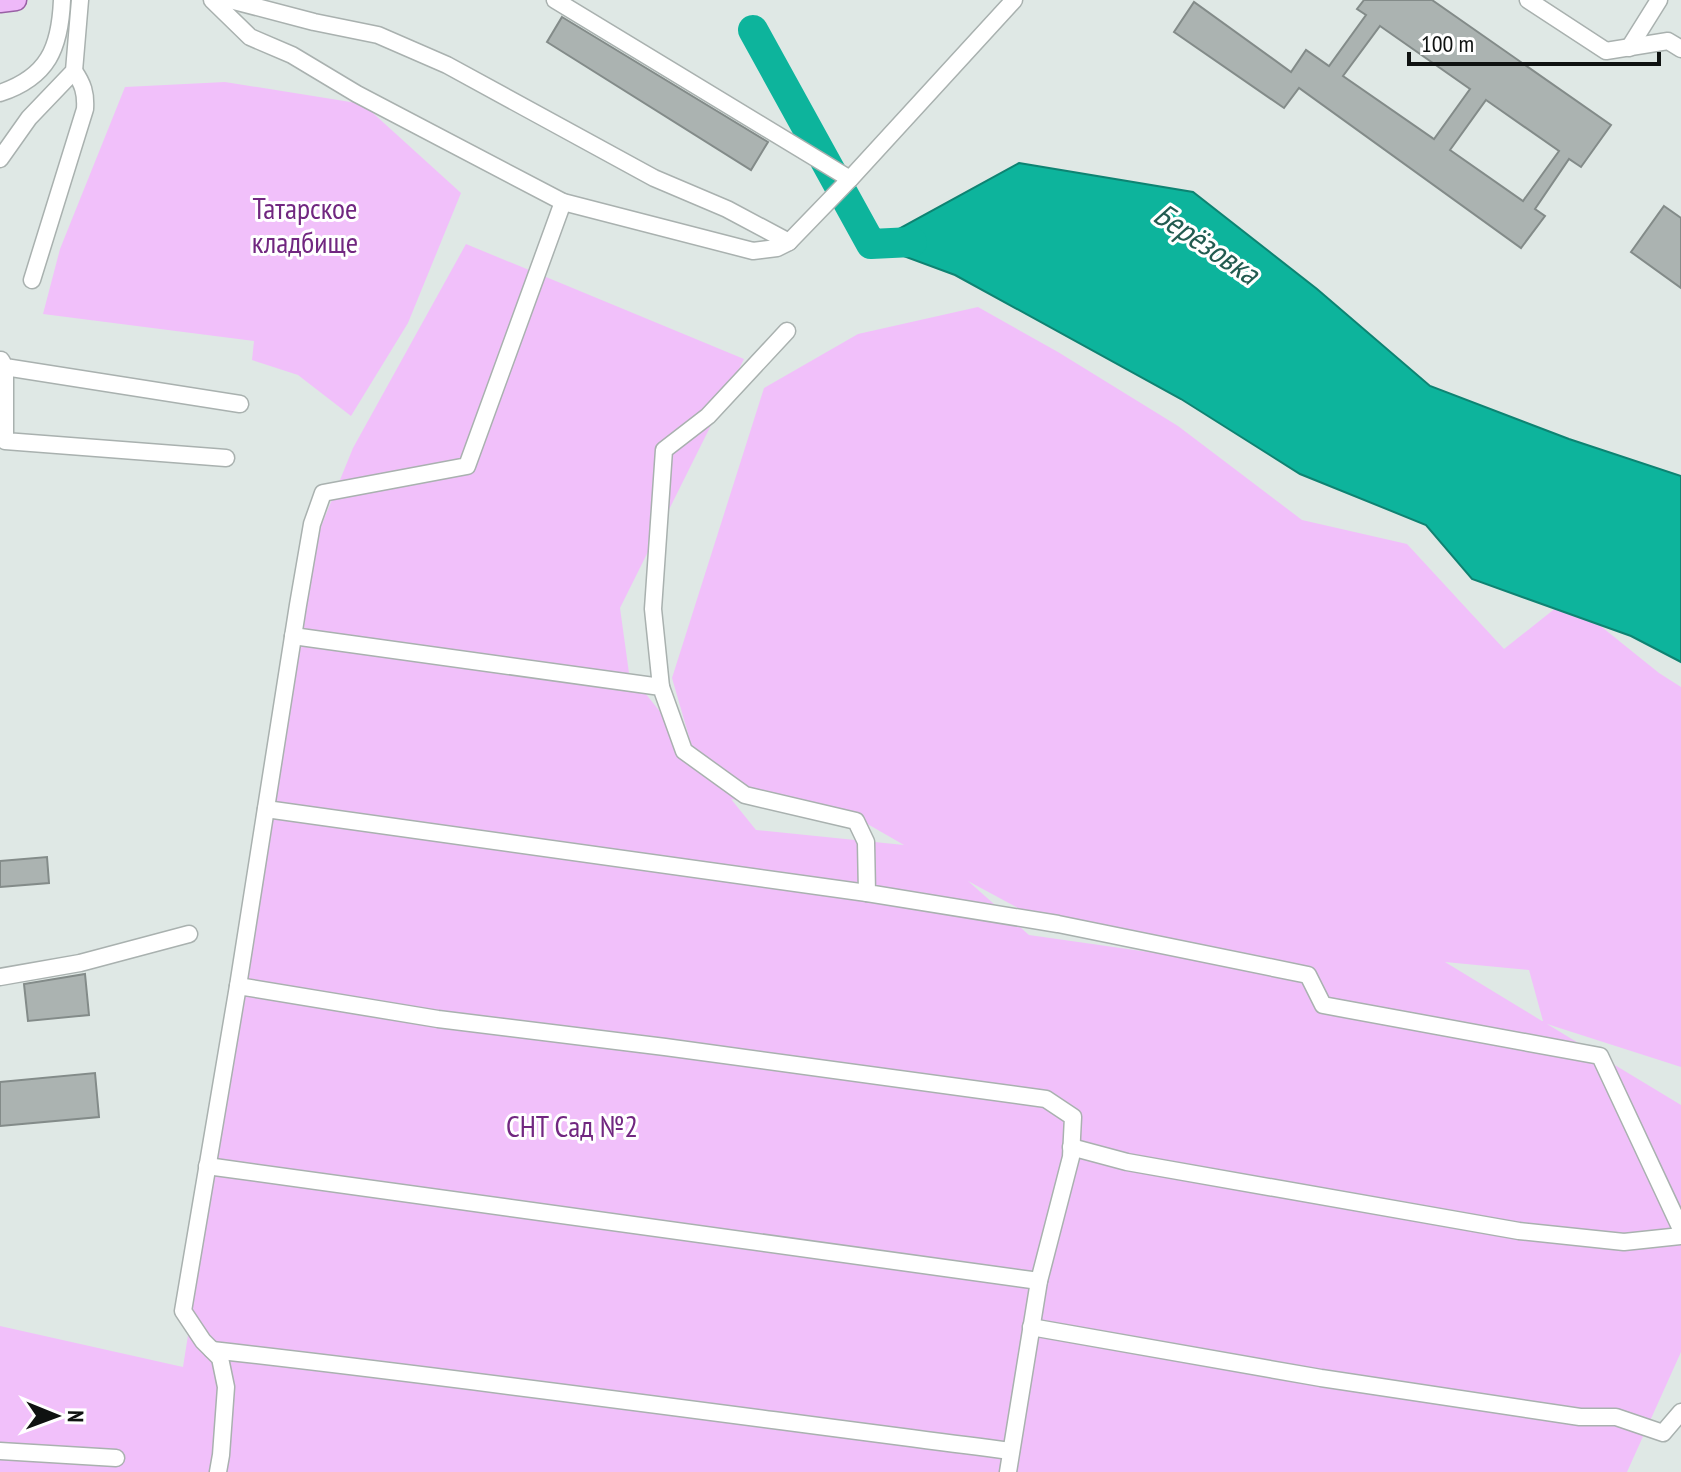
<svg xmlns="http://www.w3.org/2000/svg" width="1681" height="1472" font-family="'PT Sans Narrow',sans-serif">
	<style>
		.green { fill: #f1c0fa; fill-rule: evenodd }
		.water { fill: #0db49c; stroke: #0e8372; stroke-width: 2 }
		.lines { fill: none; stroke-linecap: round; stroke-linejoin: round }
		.river { stroke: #0db49c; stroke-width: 30 }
		.building { fill: #abb3b1; stroke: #838b89; stroke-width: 2; fill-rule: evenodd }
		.minor-casing { stroke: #a9b1af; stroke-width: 19 }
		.major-casing { stroke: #9960a5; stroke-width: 23 }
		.minor { stroke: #fff; stroke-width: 16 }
		.major { stroke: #eeb9f9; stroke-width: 20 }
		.labels { text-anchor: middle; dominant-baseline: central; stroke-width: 6; stroke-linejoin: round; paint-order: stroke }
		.park-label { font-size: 30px; fill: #712780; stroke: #fff }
		.water-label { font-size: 32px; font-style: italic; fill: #225b50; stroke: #fff }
	</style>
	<rect width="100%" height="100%" fill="#dfe8e5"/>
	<!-- green -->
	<g class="green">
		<polygon points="225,82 363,104 461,193 408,323 351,416 298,375 252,360 254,341 43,314 60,249 125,87"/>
		<path d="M466 244 744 359 620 608 629 673 694 754 672 678 764 388 858 334 978 307 1058 352 1178 426 1302 520 1407 544 1504 649 1567 599 1659 673 1681 687V1067L1547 1024 1681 1105V1352L1627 1472H0V1326L183 1367 313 546 353 448ZM731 799 864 822 904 845 756 830ZM968 881 1040 920 1226 963 1029 935ZM1445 962 1529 970 1543 1021H1542Z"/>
	</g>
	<!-- water -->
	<polygon class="water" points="1019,163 1193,192 1317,289 1430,386 1569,439 1681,476 1681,662 1631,636 1472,579 1426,525 1300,474 1181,399 955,275 871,244"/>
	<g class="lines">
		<!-- river -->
		<polyline class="river" points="753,30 871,244 912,242"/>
	</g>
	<!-- building -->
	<g class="building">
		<path d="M1364 0H1432L1611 125 1581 167 1569 159 1535 209 1545 216 1521 248 1299 88 1284 108 1174 32 1194 2 1291 72 1306 50 1329 66 1366 15 1357 9ZM1380 26 1470 89 1434 139 1343 76ZM1486 100 1559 151 1523 201 1450 150Z"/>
		<polygon points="562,17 768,142 751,170 547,42"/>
		<polygon points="1664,206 1681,218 1681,288 1631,252"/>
		<polygon points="47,857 49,883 0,887 0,861"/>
		<polygon points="85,974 89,1015 28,1021 24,984"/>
		<polygon points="95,1073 99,1117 0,1126 0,1082"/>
	</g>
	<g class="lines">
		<!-- minor casing -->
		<g class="minor-casing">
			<g id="minor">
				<polyline points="212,0 250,37 292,55 357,94 563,202 753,251 777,248 789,242 850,179 555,0"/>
				<polyline points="230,0 314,22 378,35 447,65 654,178 727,209 789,242"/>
				<polyline points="1528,0 1606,51 1668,41 1681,49"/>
				<polyline points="1629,48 1659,0"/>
				<path d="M0 93C48 77 60 48 62 0"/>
				<polyline points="0,159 29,118 74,71 80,0"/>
				<polyline points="850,179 1014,0"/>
				<path d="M32 280 85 109C86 93 83 84 74 71"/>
				<polyline points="1,360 5,367 240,404"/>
				<polyline points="5,367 5,441 226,458"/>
				<polyline points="293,636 661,687 684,751 745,795 856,821 866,842 867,893 1058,924 1308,975 1323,1005 1600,1056 1681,1229"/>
				<polyline points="661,687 653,609 664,450 708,416 787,331"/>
				<polyline points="266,809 867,893"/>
				<polyline points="0,977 80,963 189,934"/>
				<polyline points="238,986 298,605 312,524 323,493 467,466 563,202"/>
				<polyline points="1071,1147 1127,1162 1519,1231 1624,1242 1681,1236"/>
				<polyline points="207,1166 1039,1281"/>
				<polyline points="1031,1327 1321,1378 1580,1417 1616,1417 1663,1433 1681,1412"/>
				<path d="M212 1350C479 1380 745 1417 1011 1451"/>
				<polyline points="0,1451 116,1458"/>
				<polyline points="218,1472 221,1455 226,1387 220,1358 203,1341 183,1311 238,986 438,1019 665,1047 1046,1099 1073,1117 1071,1157 1039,1281 1008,1472"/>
			</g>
		</g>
		<!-- major casing -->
		<g class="major-casing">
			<polyline id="major" points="0,2 16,0"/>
		</g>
		<!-- minor -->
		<use href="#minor" class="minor"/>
		<!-- major -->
		<use href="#major" class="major"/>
	</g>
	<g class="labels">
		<!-- park labels -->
		<g class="park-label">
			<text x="305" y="207">Татарское<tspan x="305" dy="34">кладбище</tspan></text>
			<text x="572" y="1125">СНТ Сад №2</text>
		</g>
		<!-- water labels -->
		<g class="water-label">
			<text transform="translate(1207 243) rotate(34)">Берёзовка</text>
		</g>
	</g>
	<!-- north arrow -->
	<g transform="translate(56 1416) rotate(91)" stroke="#ffffff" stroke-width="6" paint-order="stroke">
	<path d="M0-6L14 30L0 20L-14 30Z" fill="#0f1211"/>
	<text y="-12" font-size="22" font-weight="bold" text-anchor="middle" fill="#0f1211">N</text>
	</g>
	<!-- scale -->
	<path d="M1409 52v12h250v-12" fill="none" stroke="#0f1211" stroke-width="4"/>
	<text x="1421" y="52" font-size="24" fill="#0f1211" stroke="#ffffff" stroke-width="6" paint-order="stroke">100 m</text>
</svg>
